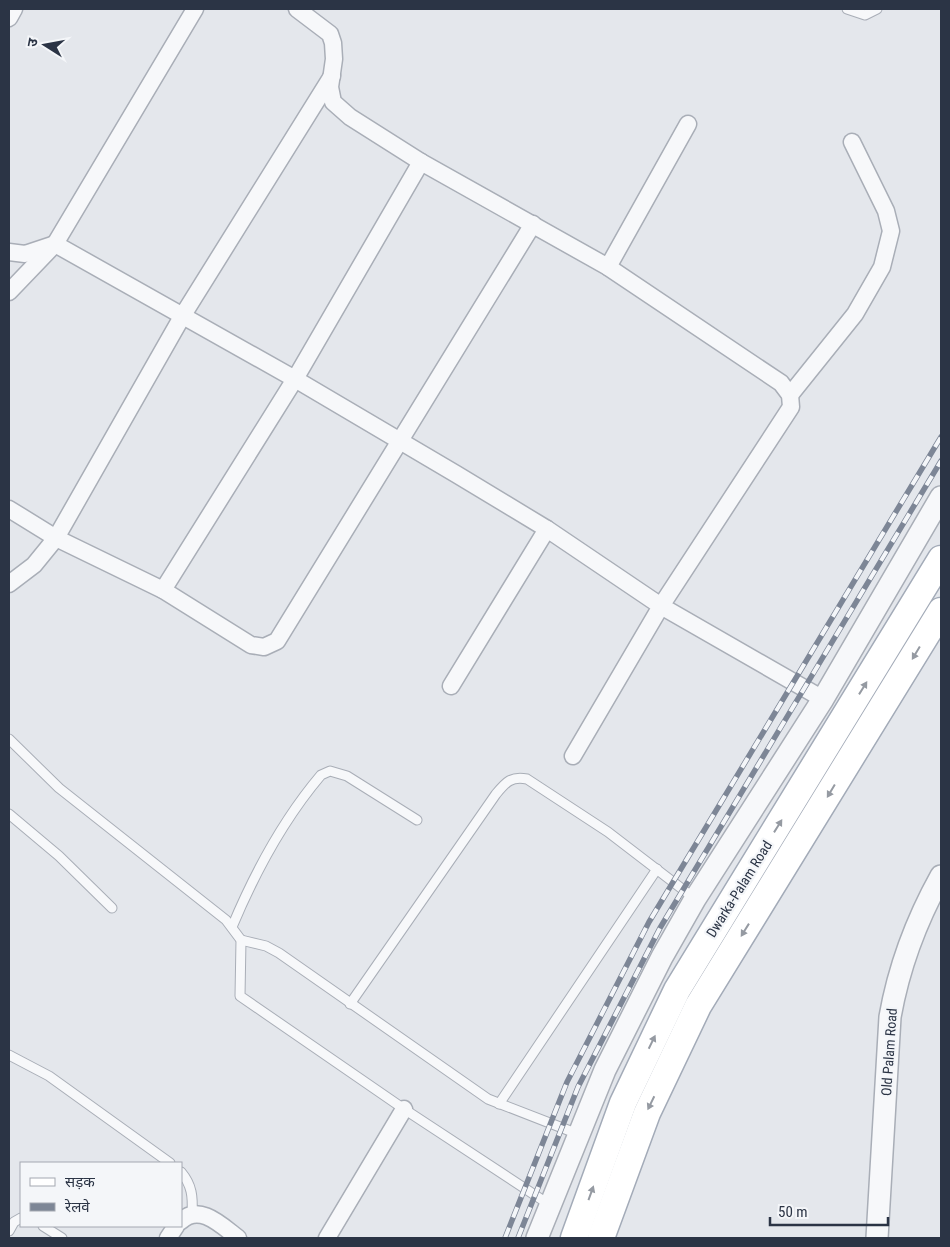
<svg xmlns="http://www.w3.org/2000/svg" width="950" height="1247" font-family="'Roboto Condensed','Noto Sans Devanagari',sans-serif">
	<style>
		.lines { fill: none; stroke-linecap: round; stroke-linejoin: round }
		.service-casing { stroke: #a9aeb7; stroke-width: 11 }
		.minor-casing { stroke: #a9aeb7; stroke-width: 19 }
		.tertiary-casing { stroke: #a9aeb7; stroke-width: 24 }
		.primary-casing { stroke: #a3abb8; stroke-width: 29 }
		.service { stroke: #f7f8fa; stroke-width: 9 }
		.minor { stroke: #f7f8fa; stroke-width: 16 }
		.tertiary { stroke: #f7f8fa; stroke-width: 21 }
		.primary { stroke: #fff; stroke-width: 26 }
		.rail-casing { stroke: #7d8696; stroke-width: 5.5 }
		.rail { stroke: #f4f6f9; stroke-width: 4; stroke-dasharray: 11; stroke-linecap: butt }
		.oneway { fill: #959aa2 }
		.labels { text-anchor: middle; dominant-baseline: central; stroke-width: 4.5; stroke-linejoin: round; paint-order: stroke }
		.street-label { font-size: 14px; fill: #2b3445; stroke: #f4f6f9 }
	</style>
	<rect width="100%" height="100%" fill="#e4e7ec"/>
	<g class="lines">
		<!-- service casing -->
		<g class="service-casing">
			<g id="service">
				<polyline points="847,9 865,15 877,9"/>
				<polyline points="9,739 59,788 226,920 241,940 240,996 404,1109 550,1205"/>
				<polyline points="9,814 59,856 112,908"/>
				<path d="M232 927C255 872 282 821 321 775L330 771 347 776 417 820"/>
				<polyline points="241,940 266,946 279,953 488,1099 578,1134"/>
				<path d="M350 1004 496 794C506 782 511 776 527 779L608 832 694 898"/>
				<polyline points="9,1055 49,1076 170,1163"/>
				<polyline points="499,1104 657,869"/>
				<path d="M181 1172C192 1185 193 1197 192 1213"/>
				<polyline points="43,1226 62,1238"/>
				<polyline points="9,1231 14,1222 21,1218"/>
			</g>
		</g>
		<!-- minor casing -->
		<g class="minor-casing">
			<g id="minor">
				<polyline points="297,9 330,34 333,43 334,59 330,87 333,102 350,117 421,162 608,267 781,383 790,395 791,407 661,606 823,699"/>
				<polyline points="9,18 14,9"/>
				<polyline points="9,252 25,254 55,244 295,379 456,474 547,529 661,606 573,756"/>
				<polyline points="608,267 688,124"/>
				<polyline points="9,292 55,244 195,9"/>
				<polyline points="790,395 855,314 882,267 891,231 886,211 852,142"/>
				<polyline points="9,509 56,538 163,590 251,645 264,647 277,641 533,224"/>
				<polyline points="9,584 34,565 56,538 183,315 332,76"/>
				<polyline points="163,590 295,379 421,162"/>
				<polyline points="451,686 547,529"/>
				<path d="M181 1221C200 1203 222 1226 238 1238"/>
				<polyline points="168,1238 176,1226"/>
				<polyline points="327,1238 404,1109"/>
			</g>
		</g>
		<!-- tertiary casing -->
		<g class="tertiary-casing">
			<g id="tertiary">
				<polyline points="537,1238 605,1070 662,957 695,899 823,699 941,497"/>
				<path d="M877 1238 890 1017C899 966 916 921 941 876"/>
			</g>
		</g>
		<!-- primary casing -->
		<g class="primary-casing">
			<g id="primary">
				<polyline points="574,1238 623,1103 677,990 941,559"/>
				<polyline points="601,1238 647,1113 698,1006 941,611"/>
			</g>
		</g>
		<!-- service -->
		<use href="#service" class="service"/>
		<!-- minor -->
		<use href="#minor" class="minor"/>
		<!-- tertiary -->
		<use href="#tertiary" class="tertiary"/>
		<!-- primary -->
		<use href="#primary" class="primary"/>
		<!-- rail casing -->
		<g class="rail-casing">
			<g id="rail">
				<polyline points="505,1238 567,1082 649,922 941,437"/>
				<polyline points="518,1238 578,1087 660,928 941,461"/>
			</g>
		</g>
		<!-- rail -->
		<use href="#rail" class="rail"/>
	</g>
	<!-- one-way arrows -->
	<defs><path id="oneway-solid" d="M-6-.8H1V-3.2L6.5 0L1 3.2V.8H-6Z" transform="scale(1.25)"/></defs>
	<g class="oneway">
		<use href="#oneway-solid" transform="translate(916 653) rotate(121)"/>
		<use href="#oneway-solid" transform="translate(863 688) rotate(-58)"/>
		<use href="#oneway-solid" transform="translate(831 791) rotate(121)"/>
		<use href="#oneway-solid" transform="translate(778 826) rotate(-58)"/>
		<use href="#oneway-solid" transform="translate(745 930) rotate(122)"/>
		<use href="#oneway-solid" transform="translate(652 1042) rotate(-64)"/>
		<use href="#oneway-solid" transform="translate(651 1103) rotate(116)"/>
		<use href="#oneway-solid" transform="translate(591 1193) rotate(-70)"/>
	</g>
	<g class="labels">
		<!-- street labels -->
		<g class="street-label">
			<text transform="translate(739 889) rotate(-58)">Dwarka-Palam Road</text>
			<text transform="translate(889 1052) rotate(-86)">Old Palam Road</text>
		</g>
	</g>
	<!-- border -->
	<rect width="950" height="1247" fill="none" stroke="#2b3445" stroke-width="20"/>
	<!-- legend -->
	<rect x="20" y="1162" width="162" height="65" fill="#f4f6f9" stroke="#a4a8b1"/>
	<rect x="30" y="1178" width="25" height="8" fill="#ffffff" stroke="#a4a8b1"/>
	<text x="65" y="1187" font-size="15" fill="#2b3445">सड़क</text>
	<rect x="30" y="1203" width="25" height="8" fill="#7d8696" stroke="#a4a8b1"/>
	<text x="65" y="1212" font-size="15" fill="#2b3445">रेलवे</text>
	<!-- north arrow -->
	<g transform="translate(45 45) rotate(281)" stroke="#f4f6f9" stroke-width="4" paint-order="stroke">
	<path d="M0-4L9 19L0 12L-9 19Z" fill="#2b3445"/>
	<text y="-8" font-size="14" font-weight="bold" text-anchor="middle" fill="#2b3445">उ</text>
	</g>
	<!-- scale -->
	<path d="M770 1217v8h118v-8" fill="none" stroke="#2b3445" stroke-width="2.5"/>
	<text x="778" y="1217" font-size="15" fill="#2b3445" stroke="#f4f6f9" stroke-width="4" paint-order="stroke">50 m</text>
</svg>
